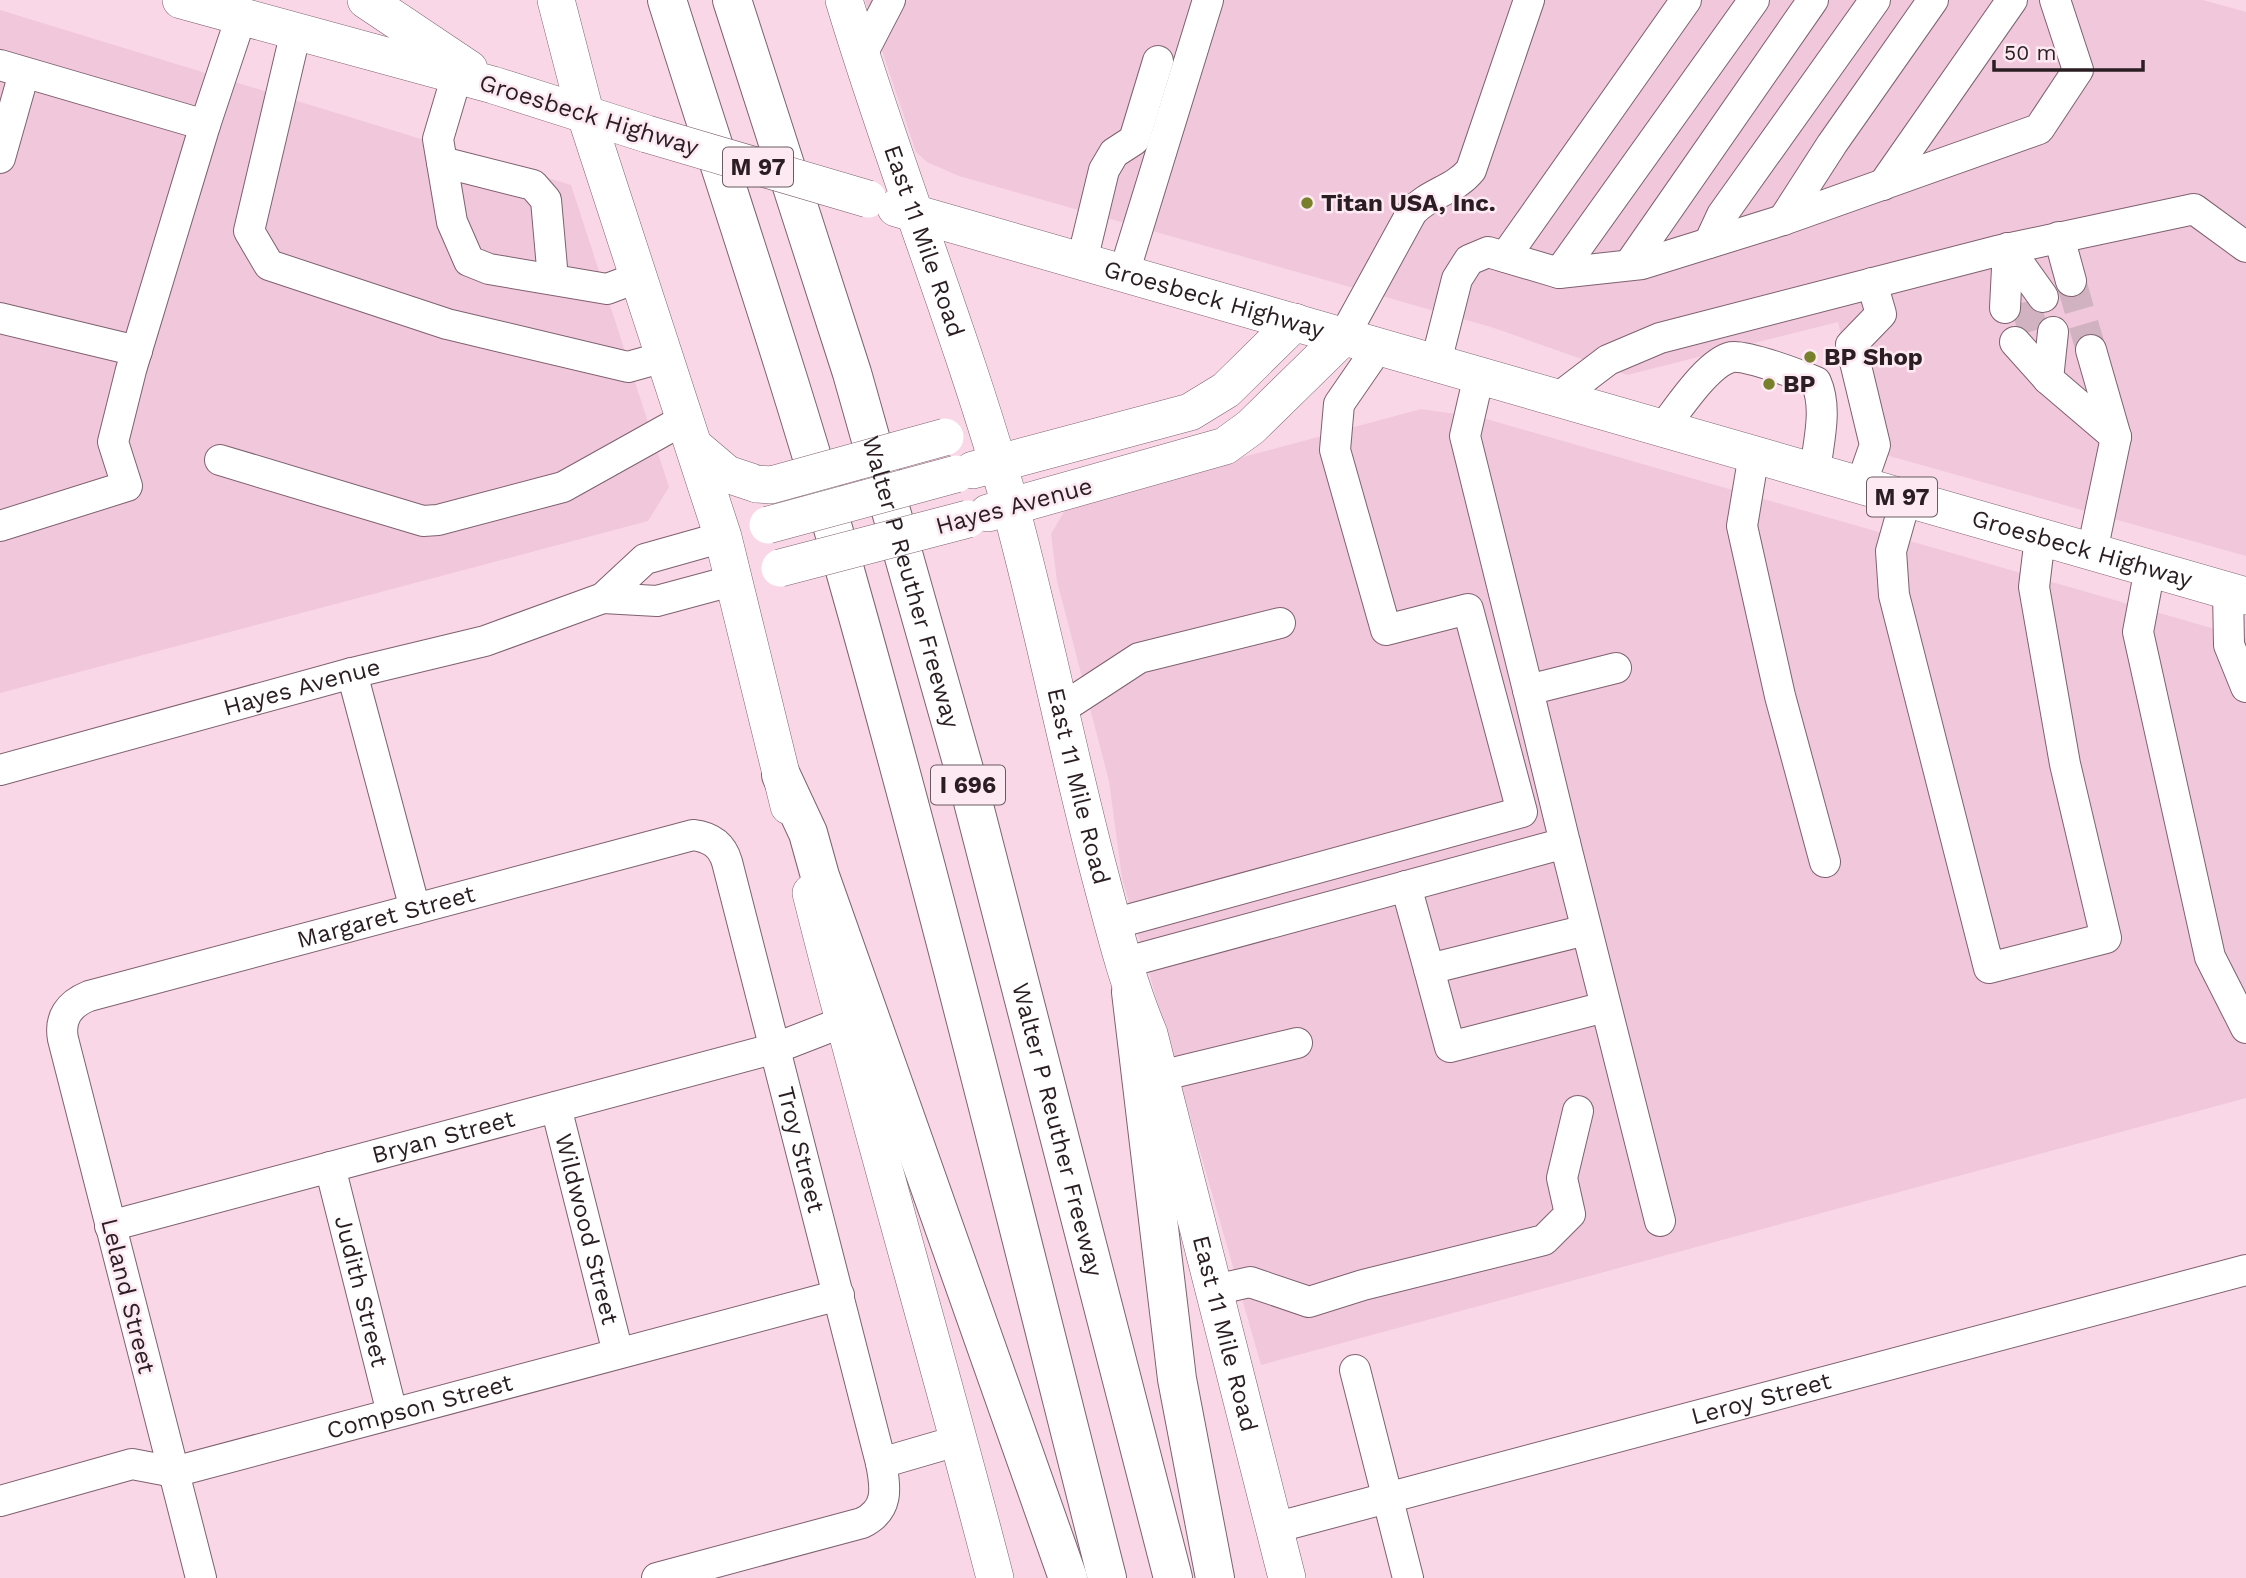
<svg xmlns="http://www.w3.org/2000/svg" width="2246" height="1578" font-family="'Work Sans',sans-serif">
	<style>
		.built { fill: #f1c7db }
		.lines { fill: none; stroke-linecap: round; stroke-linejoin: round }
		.minor-tunnel { stroke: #d0b2c0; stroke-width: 30; stroke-dasharray: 30 15; stroke-linecap: butt }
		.minor-casing { stroke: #7e616f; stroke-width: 32 }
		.major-casing { stroke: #7e616f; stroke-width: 38 }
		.highway-casing { stroke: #7e616f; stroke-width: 40 }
		.minor { stroke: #fff; stroke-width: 30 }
		.major { stroke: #fff; stroke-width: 37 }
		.highway { stroke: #fff; stroke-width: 38 }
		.major-bridge-casing { stroke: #7e616f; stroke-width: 38; stroke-linecap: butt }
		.major-bridge { stroke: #fff; stroke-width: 37 }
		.poi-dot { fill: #78802c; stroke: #fde9f2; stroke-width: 2.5 }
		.labels { text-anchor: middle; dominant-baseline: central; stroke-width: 5; stroke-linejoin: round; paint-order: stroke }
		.shield { fill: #fde9f2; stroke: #695b61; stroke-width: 2 }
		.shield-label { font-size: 23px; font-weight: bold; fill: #2a1e23 }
		.street-label { font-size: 24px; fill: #2a1e23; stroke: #fde9f2 }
		.poi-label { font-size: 24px; font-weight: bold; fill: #2a1e23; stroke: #fde9f2; text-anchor: start }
	</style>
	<rect width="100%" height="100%" fill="#f9d7e7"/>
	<!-- built -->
	<g class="built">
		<polygon points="865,0 2203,0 2246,12 2246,556 1868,450 1838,322 1627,375 1491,327 959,176 927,162 916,152"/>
		<polygon points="0,10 571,185 669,487 648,521 0,693"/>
		<polygon points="1421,409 1483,418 2246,638 2246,1098 1261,1365 1122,878 1109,781 1057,581 1051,534 1065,510 1085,500"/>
	</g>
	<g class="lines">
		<!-- minor-tunnel -->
		<g class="minor-tunnel">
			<polyline points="2071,281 2091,350"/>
			<polyline points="2025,302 2035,337"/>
		</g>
		<!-- minor casing -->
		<g class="minor-casing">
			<g id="minor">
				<polyline points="296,31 249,231 269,265 447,324 628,367 664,357"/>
				<polyline points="861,56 890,0"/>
				<polyline points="0,65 205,125"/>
				<polyline points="457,75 438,139 452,222 469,261 489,269 607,289 639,277"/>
				<polyline points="0,158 24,73"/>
				<polyline points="442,162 533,185 546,200 553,279"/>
				<polyline points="1883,185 2012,0"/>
				<polyline points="1783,220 1832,144 1933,0"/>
				<polyline points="2059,237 2071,281"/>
				<polyline points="1709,243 1722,215 1875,0"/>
				<polyline points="2008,248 2043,297"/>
				<polyline points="1505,257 1686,0"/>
				<polyline points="1082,261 1104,170 1114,153 1134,140 1158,61"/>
				<polyline points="1629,265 1813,0"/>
				<polyline points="1124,273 1208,0"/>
				<polyline points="1559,273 1754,0"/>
				<polyline points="2005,308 2008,248"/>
				<polyline points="0,318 137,351"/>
				<path d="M1344 336 1412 212C1429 193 1455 190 1471 170L1529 0"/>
				<polyline points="2015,342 2048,379 2116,437 2092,552"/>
				<polyline points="2091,350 2116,437"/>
				<polyline points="1436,362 1457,279 1469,260 1488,252 1559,273 1642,264 1783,220 2039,129 2078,70 2055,0"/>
				<polyline points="1479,375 1465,436 1528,690 1616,668"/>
				<polyline points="2048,379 2053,332"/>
				<polyline points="1558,398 1608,360 1660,338 1997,251 2194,209 2246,247"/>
				<path d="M1663 428C1678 409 1708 362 1732 357 1747 355 1800 375 1816 382 1828 409 1818 443 1815 472"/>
				<polyline points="1754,454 1742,526 1780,696 1825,862"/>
				<polyline points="220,460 423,521 438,520 563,487 685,419"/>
				<polyline points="1861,485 1875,445 1851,345 1881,314 1872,283"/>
				<polyline points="1906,498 1891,551 1894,595 1989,968 2106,938 2065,764 2034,587 2040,537"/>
				<polyline points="0,526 127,486 113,442 131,370 205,125 241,17"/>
				<polyline points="2150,568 2138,632 2210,957 2246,1028"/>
				<polyline points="2228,591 2229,645 2246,687"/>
				<polyline points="603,598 657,601 735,580"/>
				<polyline points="352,673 415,909"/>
				<polyline points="1528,690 1565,843"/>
				<polyline points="1061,709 1139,658 1280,623"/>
				<path id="s1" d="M0 770 352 673 485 641 603 598 645 559 723 537"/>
				<polyline points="1406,886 1429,969 1586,930"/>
				<polyline points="1113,924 1522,812 1468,609 1386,630 1335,450 1339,404 1379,346"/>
				<polyline points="1123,963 1565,843 1660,1221"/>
				<polyline points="1429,969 1450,1047 1605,1007"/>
				<polyline points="1160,1076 1297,1043"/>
				<path id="s2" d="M556 1107 618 1353"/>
				<path id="s3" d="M330 1167 392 1413"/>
				<path id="s4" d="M110 1226 776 1048 843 1022"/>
				<polyline points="1215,1290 1250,1282 1309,1302 1363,1285 1544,1240 1570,1214 1562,1178 1578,1111"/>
				<polyline points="1355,1370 1408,1578"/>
				<polyline points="881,1463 960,1440"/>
				<path id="s5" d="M0 1501 132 1464 174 1472 839 1295"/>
				<path id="s6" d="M1274 1528 2246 1270"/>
				<path id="s7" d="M201 1578 63 1039C59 1018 69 1004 89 996L693 835C710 837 722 845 727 862L881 1463C886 1488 889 1510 862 1523L657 1578"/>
			</g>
		</g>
		<!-- major casing -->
		<g class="major-casing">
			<g id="major">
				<polyline points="181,0 493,85 647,134"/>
				<polyline points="366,0 469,69"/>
				<polyline points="556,0 586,116 723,537 789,806"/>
				<path id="s8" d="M844 0C895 170 962 334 1010 505 1044 629 1068 755 1101 879 1115 932 1128 984 1149 1034L1287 1578"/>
				<path id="s9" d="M896 208 2246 596"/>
				<polyline points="694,446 727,474 757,484"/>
				<polyline points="973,470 1190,412 1226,390 1295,322"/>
				<polyline points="988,513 1225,446 1251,427 1344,336"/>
				<path d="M811 893C868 1122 936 1349 995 1578"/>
			</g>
		</g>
		<!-- highway casing -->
		<g class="highway-casing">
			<g id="highway">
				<path d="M667 0C727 191 792 381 846 574 940 906 1022 1243 1107 1578"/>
				<path id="s10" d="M732 0 852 373 971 794 1173 1578"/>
				<polyline points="781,775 808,833 820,876 1068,1578"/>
				<polyline points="1131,992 1177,1379 1215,1578"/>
			</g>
		</g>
		<!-- minor -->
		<use href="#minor" class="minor"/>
		<!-- major -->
		<use href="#major" class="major"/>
		<!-- highway -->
		<use href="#highway" class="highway"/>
		<!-- major-bridge casing -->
		<g class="major-bridge-casing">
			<g id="major-bridge">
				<polyline points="647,134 868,199"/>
				<polyline points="757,484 771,485 945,437"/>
				<polyline points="768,525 956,474"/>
				<polyline points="780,568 968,519"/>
			</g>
		</g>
		<!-- major-bridge -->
		<use href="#major-bridge" class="major-bridge"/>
	</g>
	<!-- markers -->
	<g class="poi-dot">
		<circle cx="1307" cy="203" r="7"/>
		<circle cx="1810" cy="357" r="7"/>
		<circle cx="1769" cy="384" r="7"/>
	</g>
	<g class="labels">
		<!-- shield labels -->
		<g class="shield">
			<rect x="723" y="147.5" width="70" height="39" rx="5"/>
			<rect x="1867" y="477.5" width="70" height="39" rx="5"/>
			<rect x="931" y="765.5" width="74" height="39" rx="5"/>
		</g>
		<g class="shield-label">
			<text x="758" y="167">M 97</text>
			<text x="1902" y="497">M 97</text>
			<text x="968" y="785">I 696</text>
		</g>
		<!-- street labels -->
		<g class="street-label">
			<text transform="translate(589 115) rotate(17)">Groesbeck Highway</text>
			<text stroke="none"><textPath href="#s8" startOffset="254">East 11 Mile Road</textPath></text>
			<text stroke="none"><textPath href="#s9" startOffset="331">Groesbeck Highway</textPath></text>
			<text transform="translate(1014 506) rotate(-15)">Hayes Avenue</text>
			<text stroke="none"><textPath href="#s9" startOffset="1234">Groesbeck Highway</textPath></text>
			<text stroke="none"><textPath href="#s10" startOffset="609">Walter P Reuther Freeway</textPath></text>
			<text stroke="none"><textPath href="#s1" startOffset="313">Hayes Avenue</textPath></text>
			<text stroke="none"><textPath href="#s8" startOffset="821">East 11 Mile Road</textPath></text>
			<text stroke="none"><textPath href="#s7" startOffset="919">Margaret Street</textPath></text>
			<text stroke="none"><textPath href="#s10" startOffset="1176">Walter P Reuther Freeway</textPath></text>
			<text stroke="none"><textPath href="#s4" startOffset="345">Bryan Street</textPath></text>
			<text stroke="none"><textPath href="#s7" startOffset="1580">Troy Street</textPath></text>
			<text stroke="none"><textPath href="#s2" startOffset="126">Wildwood Street</textPath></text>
			<text stroke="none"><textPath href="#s3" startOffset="128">Judith Street</textPath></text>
			<text transform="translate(128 1296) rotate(76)">Leland Street</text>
			<text stroke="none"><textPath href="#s8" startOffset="1388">East 11 Mile Road</textPath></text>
			<text stroke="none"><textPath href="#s6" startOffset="504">Leroy Street</textPath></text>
			<text stroke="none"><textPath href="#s5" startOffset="434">Compson Street</textPath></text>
		</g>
		<!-- poi labels -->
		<g class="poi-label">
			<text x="1321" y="203">Titan USA, Inc.</text>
			<text x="1824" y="357">BP Shop</text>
			<text x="1783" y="384">BP</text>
		</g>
	</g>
	<!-- scale -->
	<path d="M1994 60v10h149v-10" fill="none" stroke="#2a1e23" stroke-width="3.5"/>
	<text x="2004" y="60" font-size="21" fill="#2a1e23" stroke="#fde9f2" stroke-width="5" paint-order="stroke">50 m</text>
</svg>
